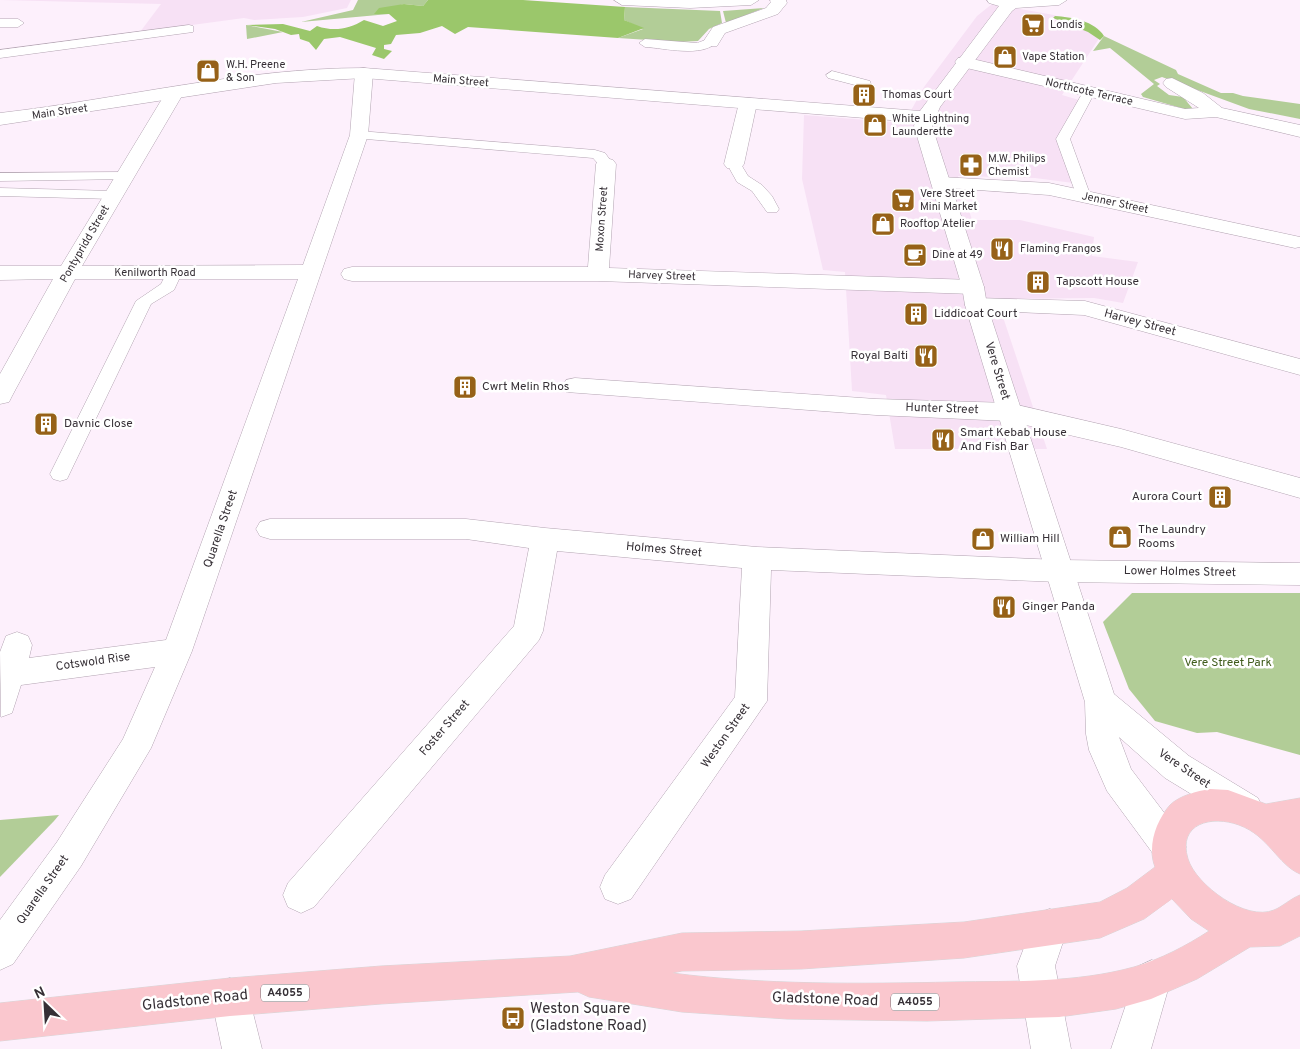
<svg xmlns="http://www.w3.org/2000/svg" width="1300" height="1049" font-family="Overpass,sans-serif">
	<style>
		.built { fill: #f7e1f5 }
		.green { fill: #b2cd97 }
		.forest { fill: #9bc76b }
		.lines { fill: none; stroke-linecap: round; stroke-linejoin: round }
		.service-casing { stroke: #b3a4b2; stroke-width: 1 }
		.minor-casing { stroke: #b3a4b2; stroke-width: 1 }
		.tertiary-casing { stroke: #b3a4b2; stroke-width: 1 }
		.primary-casing { stroke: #d7d6d7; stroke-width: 1 }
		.service { fill: #fff; fill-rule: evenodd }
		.minor { fill: #fff; fill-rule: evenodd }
		.tertiary { fill: #fff; fill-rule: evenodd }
		.primary { fill: #fac7ce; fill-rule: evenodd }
		.labels { text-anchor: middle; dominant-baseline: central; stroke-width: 5; stroke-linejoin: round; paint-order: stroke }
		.far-poi-label { font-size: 11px; fill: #363036; stroke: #fff; text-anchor: start }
		.far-street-label { font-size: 11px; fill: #363036; stroke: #fff }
		.shield { fill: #fff; stroke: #726e72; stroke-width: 1 }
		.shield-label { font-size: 11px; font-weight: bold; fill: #363036 }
		.poi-label { font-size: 12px; fill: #363036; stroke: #fff; text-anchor: start }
		.street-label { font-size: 12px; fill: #363036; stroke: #fff }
		.park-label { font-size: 12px; fill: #415d1d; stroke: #fff }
		.near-street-label { font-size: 15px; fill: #363036; stroke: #fff }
		.near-poi-label { font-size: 15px; fill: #363036; stroke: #fff; text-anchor: start }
	</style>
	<rect width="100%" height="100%" fill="#fdf0fc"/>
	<!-- built -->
	<g class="built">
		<polygon points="0,0 351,0 347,8 303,17 254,20 244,18 140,32 161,4"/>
		<polygon points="992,4 1054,15 1093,30 1100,37 1062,95 1079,100 1058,137 1073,183 1035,178 958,176 972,220 1020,220 1094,237 1092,256 1138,262 1123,303 1094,298 997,299 1047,449 895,449 886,395 852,391 845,272 823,270 802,179 804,115 904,123 924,87 977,16"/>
	</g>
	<!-- green -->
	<g class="green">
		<polygon points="358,0 428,0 423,6 404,4 375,13 389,14 301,22 353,10"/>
		<polygon points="625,7 720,11 722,23 709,29 698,41 679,42 618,38 643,29 624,20"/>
		<polygon points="764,8 726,23 723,11"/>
		<polygon points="246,25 283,32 247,39"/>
		<polygon points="1104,36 1176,70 1178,74 1221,93 1233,93 1243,96 1300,104 1300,119 1249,109 1162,77 1154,80 1160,84 1157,86 1169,95 1183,97 1193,109 1188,110 1143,97 1141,94 1154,84 1110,48 1093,51"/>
		<polygon points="1132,593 1300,593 1300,755 1217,732 1197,733 1155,721 1129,689 1103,622"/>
		<polygon points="59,815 54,821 0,877 0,820"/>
	</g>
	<!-- forest -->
	<g class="forest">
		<path d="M428 0H523L625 7 624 20 644 28 618 38 468 27 455 34 442 26 420 33 396 35 391 44 384 45V49L392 51 384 59 372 55 376 48 340 37 324 39 316 50 309 42 300 39 299 34 291 35 275 29 246 25 283 24 310 31 317 26C334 32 349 29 364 20L383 26 397 21 389 14H374L379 8 404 4 423 6Z"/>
		<path d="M1055 16C1071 17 1095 21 1104 36L1100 40 1088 32 1053 18Z"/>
	</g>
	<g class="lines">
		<!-- service casing -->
		<g class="service-casing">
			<g id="service">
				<polygon points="0,19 18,19 24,23 18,27 0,27"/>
				<polygon points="189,25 193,26 193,32 0,58 0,50"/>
				<path d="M711 38 717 42C702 58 665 48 645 47L639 43 645 39 697 43Z"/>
				<polygon points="832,71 870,81 872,89 866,93 861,92 859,86 828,78 826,75"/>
				<polygon points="1089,88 1095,92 1070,139 1091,197 1084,201 1077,197 1056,139 1083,92"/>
				<polygon points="359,131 595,150 605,153 613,164 606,168 601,167 593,158 354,138 352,135"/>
				<polygon points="734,160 739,161 748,176 762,185 772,196 779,209 777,212 767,212 752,191 737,182 727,164"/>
				<polygon points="124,172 129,173 131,176 129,179 0,181 0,173"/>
				<polygon points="0,188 113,191 120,195 113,199 0,196"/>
				<polygon points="174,268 182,273 174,290 151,304 67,479 60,481 53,479 50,474 136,301 161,284 168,270"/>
			</g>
		</g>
		<!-- minor casing -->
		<g class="minor-casing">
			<g id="minor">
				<polygon points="770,0 786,0 787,3 778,14 725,33 717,46 705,46 703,42 713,27 766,8 771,2"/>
				<polygon points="964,57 1185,109 1199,108 1166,87 1163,83 1166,79 1172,78 1203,93 1222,108 1300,125 1300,137 1216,117 1185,119 958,66 955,62 958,58"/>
				<polygon points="364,68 370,69 373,73 368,135 192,651 151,748 81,866 13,964 0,970 0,920 57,842 123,739 155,667 21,685 12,713 1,717 0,652 6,636 17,632 28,636 32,645 29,658 166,640 298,279 75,279 12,396 9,402 0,404 0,374 53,279 0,280 0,266 61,266 165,94 168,90 180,90 183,94 82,266 303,265 350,135 355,73 358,69"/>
				<polygon points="748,98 754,99 757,103 744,164 741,168 727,168 724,164 739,103 742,99"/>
				<polygon points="606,158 613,160 616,164 609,268 973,280 981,282 984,287 981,292 973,294 598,281 352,281 344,279 341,274 344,269 352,267 588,267 596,164 599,160"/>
				<polygon points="941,177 1049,183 1300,237 1300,247 1295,248 1049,195 934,187 931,183 934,179"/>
				<polygon points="976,298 1085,301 1300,359 1300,375 1084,315 968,310 965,305 968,300"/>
				<polygon points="575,378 876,399 1009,403 1121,429 1300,478 1300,498 1121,447 1009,421 876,415 566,392 563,386 566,380"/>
				<polygon points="270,519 466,519 545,528 757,547 1059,560 1300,563 1300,585 1059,582 771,570 767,701 631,899 618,904 605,899 600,887 605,875 735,697 742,568 557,551 543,631 539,640 314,907 301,913 288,907 283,895 288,883 514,626 529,548 466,539 270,539 260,536 256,529 260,522"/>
				<polygon points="230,978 243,984 249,997 262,1049 222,1049 211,997 217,984"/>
			</g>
		</g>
		<!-- tertiary casing -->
		<g class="tertiary-casing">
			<g id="tertiary">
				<polygon points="614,0 759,0 751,5 690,8 622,5"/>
				<path d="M987 0H1067L1059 5 1016 8 1012 11 940 107 932 126 984 287 987 305 1114 694 1189 756 1258 798 1263 809 1258 820 1246 825 1234 820 1165 778 1119 737 1131 769 1181 835 1186 847 1181 859 1169 864 1157 859 1107 791 1089 750 1086 734 1085 702 965 305 962 287 914 126 915 122 364 78 276 83 0 125V113C121 99 242 68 364 68L920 111 999 6 989 3Z"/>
				<polygon points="1050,909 1063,914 1068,927 1055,966 1071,1049 1031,1049 1017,966 1037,914"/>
				<polygon points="1152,960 1165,966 1171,979 1151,1049 1111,1049 1139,966"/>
			</g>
		</g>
		<!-- primary casing -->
		<g class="primary-casing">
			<path id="primary" d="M1210 789 1228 790 1266 804 1300 798V874C1277 864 1269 836 1239 825 1212 815 1177 823 1188 859 1196 885 1246 922 1274 910 1282 907 1290 899 1300 895V936L1280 946 1250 947 1197 979 1151 999 1116 1009 1059 1017 927 1021 787 1019 682 1012 589 997 578 992 381 1004 230 1016 0 1041V1003L230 978 381 966 570 956 682 933 801 931 964 922 1100 902 1127 888 1155 867C1147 846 1156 821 1170 805 1179 796 1197 791 1210 789ZM1172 899 1191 919 1209 931C1186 946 1161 959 1134 967 1076 983 1013 981 953 982 860 984 764 985 672 973L682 971 801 969 964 958 1100 938 1144 919Z"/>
		</g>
		<!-- service -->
		<use href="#service" class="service"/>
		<!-- minor -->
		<use href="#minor" class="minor"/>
		<!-- tertiary -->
		<use href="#tertiary" class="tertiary"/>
		<!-- primary -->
		<use href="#primary" class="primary"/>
	</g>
	<!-- icons -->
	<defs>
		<g id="supermarket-square" transform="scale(1.25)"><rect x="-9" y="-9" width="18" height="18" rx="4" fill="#966117" stroke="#fff"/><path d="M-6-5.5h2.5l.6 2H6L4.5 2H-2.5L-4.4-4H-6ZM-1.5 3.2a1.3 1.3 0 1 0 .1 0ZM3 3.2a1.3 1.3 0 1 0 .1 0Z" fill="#fff"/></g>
		<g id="shop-square" transform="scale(1.25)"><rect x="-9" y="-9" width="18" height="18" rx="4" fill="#966117" stroke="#fff"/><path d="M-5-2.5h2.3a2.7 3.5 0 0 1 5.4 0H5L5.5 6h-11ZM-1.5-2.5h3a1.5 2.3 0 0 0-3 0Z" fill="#fff"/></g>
		<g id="building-square" transform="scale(1.25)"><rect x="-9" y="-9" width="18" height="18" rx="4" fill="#966117" stroke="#fff"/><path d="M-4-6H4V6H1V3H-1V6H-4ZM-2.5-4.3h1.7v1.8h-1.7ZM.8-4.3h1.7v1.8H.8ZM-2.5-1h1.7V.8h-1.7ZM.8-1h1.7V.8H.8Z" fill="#fff"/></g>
		<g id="pharmacy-square" transform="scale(1.25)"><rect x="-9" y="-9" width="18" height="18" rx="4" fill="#966117" stroke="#fff"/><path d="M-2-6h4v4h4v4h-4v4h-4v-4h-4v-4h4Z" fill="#fff"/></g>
		<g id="restaurant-square" transform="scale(1.25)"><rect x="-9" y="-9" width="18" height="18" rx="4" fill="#966117" stroke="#fff"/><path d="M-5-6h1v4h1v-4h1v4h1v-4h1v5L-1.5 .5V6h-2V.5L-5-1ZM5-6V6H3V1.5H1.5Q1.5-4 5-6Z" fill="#fff"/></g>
		<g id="cafe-square" transform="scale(1.25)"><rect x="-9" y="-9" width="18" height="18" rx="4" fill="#966117" stroke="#fff"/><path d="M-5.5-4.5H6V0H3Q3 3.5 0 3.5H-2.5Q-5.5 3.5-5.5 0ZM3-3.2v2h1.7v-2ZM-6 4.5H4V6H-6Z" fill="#fff"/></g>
		<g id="bus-square" transform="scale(1.25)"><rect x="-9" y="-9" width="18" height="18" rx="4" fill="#966117" stroke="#fff"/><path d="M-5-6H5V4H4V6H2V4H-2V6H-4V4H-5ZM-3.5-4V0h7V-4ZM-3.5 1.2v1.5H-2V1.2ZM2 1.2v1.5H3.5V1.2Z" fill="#fff"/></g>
	</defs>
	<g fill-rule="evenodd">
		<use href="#supermarket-square" x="1033" y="25"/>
		<use href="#shop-square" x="1005" y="57"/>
		<use href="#shop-square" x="208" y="71"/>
		<use href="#building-square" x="864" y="95"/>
		<use href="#shop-square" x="875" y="125"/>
		<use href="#pharmacy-square" x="971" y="165"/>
		<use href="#supermarket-square" x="903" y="200"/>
		<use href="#shop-square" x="883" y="224"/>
		<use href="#restaurant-square" x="1002" y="249"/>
		<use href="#cafe-square" x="915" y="255"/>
		<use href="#building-square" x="1038" y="282"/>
		<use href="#building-square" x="916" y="314"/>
		<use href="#restaurant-square" x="926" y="356"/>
		<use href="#building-square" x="465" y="387"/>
		<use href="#building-square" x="46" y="424"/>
		<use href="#restaurant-square" x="943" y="440"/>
		<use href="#building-square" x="1220" y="497"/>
		<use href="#shop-square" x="1120" y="537"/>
		<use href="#shop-square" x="983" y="539"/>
		<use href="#restaurant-square" x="1004" y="607"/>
		<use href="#bus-square" x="513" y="1018"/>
	</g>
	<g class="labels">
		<!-- far-poi labels -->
		<g class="far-poi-label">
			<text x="1050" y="25">Londis</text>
			<text x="1022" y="57">Vape Station</text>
			<text x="226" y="65">W.H. Preene<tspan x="226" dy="13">&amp; Son</tspan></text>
			<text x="882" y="95">Thomas Court</text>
			<text x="892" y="119">White Lightning<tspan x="892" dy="13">Launderette</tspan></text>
			<text x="988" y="159">M.W. Philips<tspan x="988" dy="13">Chemist</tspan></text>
			<text x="920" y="194">Vere Street<tspan x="920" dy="13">Mini Market</tspan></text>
			<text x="900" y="224">Rooftop Atelier</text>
			<text x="1020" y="249">Flaming Frangos</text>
			<text x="932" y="255">Dine at 49</text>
		</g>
		<!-- far-street labels -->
		<g class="far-street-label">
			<text transform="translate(461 81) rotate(5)">Main Street</text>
			<text transform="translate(1089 92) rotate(13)">Northcote Terrace</text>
			<text transform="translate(60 112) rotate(-8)">Main Street</text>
			<text transform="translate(1115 203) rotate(12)">Jenner Street</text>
			<text transform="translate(602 219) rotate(-86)">Moxon Street</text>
			<text transform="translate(85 244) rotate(-60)">Pontypridd Street</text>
			<text x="155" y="273">Kenilworth Road</text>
			<text transform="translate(662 276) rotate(2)">Harvey Street</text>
		</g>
		<!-- shield labels -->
		<g class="shield">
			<rect x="261" y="984.5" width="48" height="17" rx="4"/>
			<rect x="891" y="993.5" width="48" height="17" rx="4"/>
		</g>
		<g class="shield-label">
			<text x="285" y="993">A4055</text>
			<text x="915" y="1002">A4055</text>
		</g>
		<!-- poi labels -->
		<g class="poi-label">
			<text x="1056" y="282">Tapscott House</text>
			<text x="934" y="314">Liddicoat Court</text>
			<text x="908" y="356" text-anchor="end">Royal Balti</text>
			<text x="482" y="387">Cwrt Melin Rhos</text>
			<text x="64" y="424">Davnic Close</text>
			<text x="960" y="433">Smart Kebab House<tspan x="960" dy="14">And Fish Bar</tspan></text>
			<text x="1202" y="497" text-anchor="end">Aurora Court</text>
			<text x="1138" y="530">The Laundry<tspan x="1138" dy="14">Rooms</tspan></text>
			<text x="1000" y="539">William Hill</text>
			<text x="1022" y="607">Ginger Panda</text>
		</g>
		<!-- street labels -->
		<g class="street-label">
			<text transform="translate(1140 323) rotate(15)">Harvey Street</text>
			<text transform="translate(997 371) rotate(73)">Vere Street</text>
			<text transform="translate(942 409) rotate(2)">Hunter Street</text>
			<text transform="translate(221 529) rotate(-71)">Quarella Street</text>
			<text transform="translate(664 550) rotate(5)">Holmes Street</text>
			<text transform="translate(1180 572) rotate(1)">Lower Holmes Street</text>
			<text transform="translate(93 662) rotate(-8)">Cotswold Rise</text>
			<text transform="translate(445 728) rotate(-49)">Foster Street</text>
			<text transform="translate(726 736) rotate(-55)">Weston Street</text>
			<text transform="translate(1184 769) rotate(34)">Vere Street</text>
			<text transform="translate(43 890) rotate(-55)">Quarella Street</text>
		</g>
		<!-- park labels -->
		<g class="park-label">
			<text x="1228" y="663">Vere Street Park</text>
		</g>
		<!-- near-street labels -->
		<g class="near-street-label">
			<text transform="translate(825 1000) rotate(2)">Gladstone Road</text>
			<text transform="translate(195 1001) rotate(-6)">Gladstone Road</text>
		</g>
		<!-- near-poi labels -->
		<g class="near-poi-label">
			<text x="530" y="1009">Weston Square<tspan x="530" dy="17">(Gladstone Road)</tspan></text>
		</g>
	</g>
	<!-- north arrow -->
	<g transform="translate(45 1004) rotate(335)" stroke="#ffffff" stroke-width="4" paint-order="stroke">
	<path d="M0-4L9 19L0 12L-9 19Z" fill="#363036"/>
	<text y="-8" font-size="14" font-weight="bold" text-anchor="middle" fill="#363036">N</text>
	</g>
</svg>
